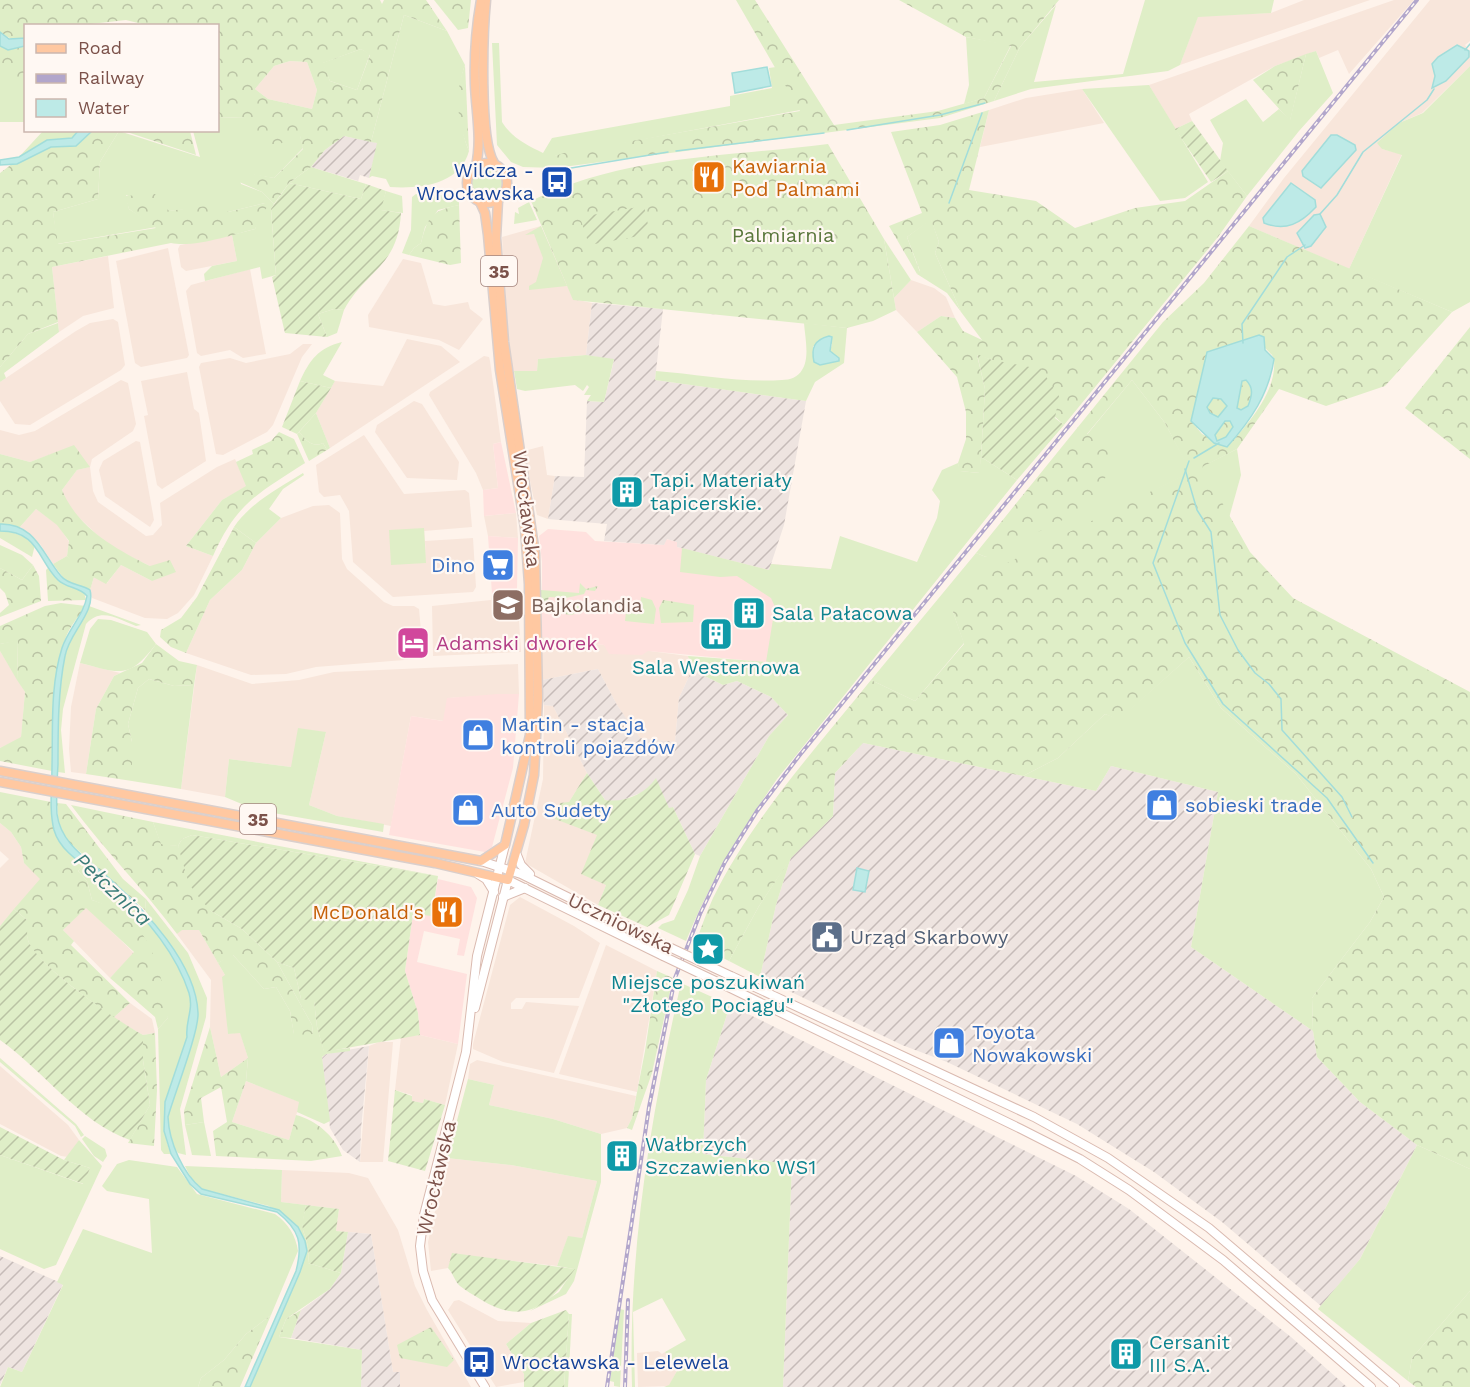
<svg xmlns="http://www.w3.org/2000/svg" width="1470" height="1387" font-family="'Work Sans',sans-serif">
	<style>
		.residential { fill: #f8e6db }
		.commercial { fill: #ffe1de }
		.industrial { fill: url(#industrial-furrows) }
		.grass { fill: #dfeec7; fill-rule: evenodd }
		.forest { fill: url(#forest-crowns); fill-rule: evenodd }
		.garden { fill: url(#garden-furrows) }
		.water { fill: #bdeae7; stroke: #a2ddda; stroke-width: 1.5; fill-rule: evenodd }
		.lines { fill: none; stroke-linecap: round; stroke-linejoin: round }
		.stream { stroke: #a2ddda; stroke-width: 1.5 }
		.secondary-casing { stroke: #dabab0; stroke-width: 10 }
		.primary-casing { stroke: #dacfcc; stroke-width: 11 }
		.secondary { stroke: #fff; stroke-width: 8 }
		.primary { stroke: #ffc8a1; stroke-width: 8 }
		.rail-casing { stroke: #b2a6cb; stroke-width: 4 }
		.rail { stroke: #fff8f3; stroke-width: 1.5; stroke-dasharray: 4.5; stroke-linecap: butt }
		.secondary-bridge-casing { stroke: #dabab0; stroke-width: 10; stroke-linecap: butt }
		.secondary-bridge { stroke: #fff; stroke-width: 8 }
		.labels { text-anchor: middle; dominant-baseline: central; stroke-width: 4.5; stroke-linejoin: round; paint-order: stroke }
		.shield { fill: #fff8f3; stroke: #a3847d; stroke-width: 1.5 }
		.shield-label { font-size: 18px; font-weight: bold; fill: #7c524a }
		.food-label { font-size: 20px; fill: #c56008; stroke: #fff8f3; text-anchor: start }
		.transit-label { font-size: 20px; fill: #164399; stroke: #fff8f3; text-anchor: end }
		.park-label { font-size: 20px; fill: #59773b; stroke: #fff8f3 }
		.culture-label { font-size: 20px; fill: #0d838f; stroke: #fff8f3; text-anchor: start }
		.street-label { font-size: 20px; fill: #7c524a; stroke: #fff8f3 }
		.shop-label { font-size: 20px; fill: #366cbe; stroke: #fff8f3; text-anchor: start }
		.education-label { font-size: 20px; fill: #785e54; stroke: #fff8f3; text-anchor: start }
		.hotel-label { font-size: 20px; fill: #b23c85; stroke: #fff8f3; text-anchor: start }
		.service-label { font-size: 20px; fill: #4e5e75; stroke: #fff8f3; text-anchor: start }
		.water-label { font-size: 21px; font-style: italic; fill: #397b78; stroke: #fff8f3 }
	</style>
	<defs>
		<pattern id="industrial-furrows" width="10" height="10" patternUnits="userSpaceOnUse" patternTransform="scale(1.5)"><rect width="10" height="10" fill="#eee4e0"/><path d="M-1 1l2-2M0 10L10 0M9 11l2-2" fill="none" stroke="#c6bbb8"/></pattern>
		<pattern id="forest-crowns" width="20" height="18" patternUnits="userSpaceOnUse" patternTransform="scale(1.5)"><rect width="20" height="18" fill="#dfeec7"/><path d="M2 6a3 3 0 1 1 6 0M12 15a3 3 0 1 1 6 0" fill="none" stroke="#bac3a4"/></pattern>
		<pattern id="garden-furrows" width="10" height="10" patternUnits="userSpaceOnUse" patternTransform="scale(1.5)"><rect width="10" height="10" fill="#dfeec7"/><path d="M-1 1l2-2M0 10L10 0M9 11l2-2" fill="none" stroke="#bac3a4"/></pattern>
	</defs>
	<rect width="100%" height="100%" fill="#fef3eb"/>
	<!-- residential -->
	<g class="residential">
		<polygon points="1304,0 1370,0 1180,65 1198,16 1271,13"/>
		<polygon points="1394,0 1414,0 1349,74 1338,50 1319,58 1316,51 1275,66 1189,114 1192,121 1175,129 1149,85"/>
		<polygon points="1430,0 1470,0 1470,41 1465,45 1470,52 1470,66 1422,113 1399,123 1382,149 1402,154 1349,269 1249,226 1284,178"/>
		<polygon points="290,61 307,62 317,90 312,109 268,99 255,89 274,66"/>
		<polygon points="1082,89 1104,123 980,147 989,110 1026,98"/>
		<polygon points="541,226 573,299 592,303 586,355 538,359 537,371 514,371 510,361 502,237"/>
		<polygon points="232,235 237,261 186,271 181,267 178,249 180,245"/>
		<polygon points="168,248 189,355 187,358 141,367 135,363 116,261"/>
		<polygon points="108,256 114,308 83,316 59,332 52,267"/>
		<polygon points="403,259 421,263 433,304 445,306 468,302 470,309 483,319 459,350 439,340 369,327 368,315"/>
		<polygon points="250,269 266,354 243,358 230,350 201,356 197,353 186,291 191,285"/>
		<polygon points="911,280 934,288 946,297 955,318 941,316 917,332 896,310 894,298"/>
		<polygon points="113,319 118,322 125,365 121,370 30,425 15,424 0,401 0,382 76,331 90,323"/>
		<polygon points="407,339 441,346 460,362 330,448 316,413 335,381 383,386"/>
		<polygon points="303,344 312,344 302,357 273,425 267,432 223,455 216,454 199,367 201,363 230,358 246,363 290,354"/>
		<polygon points="484,356 489,357 490,361 501,442 493,444 498,488 483,490 476,473 429,395 430,392"/>
		<polygon points="187,372 194,409 199,413 206,461 162,489 157,485 144,416 148,415 141,381"/>
		<polygon points="121,380 128,383 136,424 133,431 92,459 90,467 93,491 98,502 146,536 153,535 162,525 160,503 217,467 235,459 247,486 222,500 186,546 213,556 194,595 178,613 167,619 145,618 92,598 90,590 94,577 107,583 121,565 152,581 150,566 109,546 70,509 62,490 77,470 89,467 74,446 30,462 0,454 0,430 19,435 35,431"/>
		<polygon points="414,401 422,404 459,462 457,480 407,478 375,432 377,425"/>
		<polygon points="364,435 404,494 465,490 469,493 472,527 424,531 424,528 426,563 425,541 473,538 476,587 473,592 393,597 353,562 349,511 340,495 324,497 319,492 316,465"/>
		<polygon points="136,441 140,442 154,520 150,527 105,496 99,470 103,461"/>
		<polygon points="543,446 547,475 555,476 548,519 537,515 524,451"/>
		<polygon points="329,505 340,513 342,559 347,569 384,602 393,606 414,606 419,609 423,654 420,656 417,659 316,667 286,674 251,675 186,653 210,600 242,570 256,543 281,518 313,506"/>
		<polygon points="36,509 58,525 69,542 67,556 53,564 40,544 19,528"/>
		<polygon points="516,513 518,538 488,536 484,516"/>
		<polygon points="517,588 521,652 433,656 432,606 491,600 492,594 509,593"/>
		<polygon points="542,637 688,656 692,670 679,698 675,742 639,738 617,705 598,669 542,680"/>
		<polygon points="0,651 25,692 21,738 0,748"/>
		<polygon points="80,663 120,673 114,676 96,709 86,774 71,772 69,749 71,707"/>
		<polygon points="518,664 519,694 448,698 444,721 411,716 391,826 337,816 309,805 326,732 291,767 229,759 225,797 181,789 197,665 252,684 299,680 334,672"/>
		<polygon points="544,705 553,706 587,773 569,802 597,834 606,885 598,905 525,863 543,779"/>
		<polygon points="0,823 11,832 21,847 24,863 41,879 0,926 0,868 9,859 0,851"/>
		<polygon points="520,897 574,926 600,943 579,998 516,998 511,1003 511,1009 522,1009 526,1002 579,1006 554,1073 503,1062 473,1049 473,1044 510,905"/>
		<polygon points="86,907 134,953 110,978 63,930"/>
		<polygon points="181,930 199,930 225,975 228,1034 240,1032 248,1058 221,1077 210,1027 211,980 177,934"/>
		<polygon points="606,945 657,971 637,1092 559,1074"/>
		<polygon points="130,1003 152,1019 155,1033 143,1035 113,1018"/>
		<polygon points="420,1035 458,1044 445,1105 424,1099 423,1103 411,1101 412,1095 395,1090 401,1037"/>
		<polygon points="379,1042 393,1042 383,1162 360,1162 369,1046"/>
		<polygon points="477,1060 636,1096 632,1118 627,1128 601,1134 553,1119 489,1105 494,1085 468,1079 470,1064"/>
		<polygon points="0,1066 68,1125 79,1140 68,1157 61,1156 0,1124"/>
		<polygon points="246,1081 300,1102 289,1140 232,1122"/>
		<polygon points="447,1158 511,1165 597,1181 582,1238 568,1237 557,1266 453,1254 448,1268 431,1271 428,1242"/>
		<polygon points="282,1170 349,1173 368,1178 398,1230 415,1286 427,1310 471,1387 400,1387 399,1373 393,1372 371,1234 336,1231 339,1209 281,1202"/>
		<polygon points="459,1300 498,1321 531,1323 506,1344 524,1374 524,1382 496,1387 448,1310 454,1301"/>
		<polygon points="658,1351 662,1354 665,1352 677,1371 669,1386 638,1387 637,1353"/>
	</g>
	<!-- commercial -->
	<g class="commercial">
		<polygon points="501,442 516,513 484,516 483,490 498,488 493,444"/>
		<polygon points="548,529 586,532 595,541 664,545 666,539 678,542 677,547 769,570 771,564 829,569 806,666 648,651 642,655 609,654 604,645 542,637 542,562 539,536"/>
		<polygon points="488,536 518,538 517,588 509,593 492,594"/>
		<polygon points="498,694 519,694 513,768 492,847 485,852 389,835 411,716 443,721 447,698"/>
		<polygon points="438,879 471,887 477,898 464,956 457,955 460,939 424,931 417,962 467,974 458,1044 420,1035 418,1013 405,971 413,914 432,915"/>
	</g>
	<!-- industrial -->
	<g class="industrial">
		<polygon points="344,136 378,143 369,178 360,175 358,181 311,167 325,150"/>
		<polygon points="592,303 663,309 655,380 806,401 784,525 769,570 677,547 677,542 667,539 664,545 604,541 607,524 548,519 555,476 584,477 587,401 604,402 614,360 586,355"/>
		<polygon points="598,669 617,705 640,738 675,742 679,698 692,670 723,685 737,681 771,697 788,715 769,736 700,856 695,854 673,807 669,809 656,779 648,790 617,802 605,800 587,773 553,706 544,705 542,680"/>
		<polygon points="863,743 1096,791 1111,766 1218,792 1191,947 1313,1031 1317,1057 1360,1102 1417,1145 1360,1259 1321,1306 1222,1222 1154,1172 1077,1124 947,1062 902,1045 760,977 776,905 791,857 833,816 835,773"/>
		<polygon points="730,1005 1076,1176 1129,1209 1291,1337 1347,1387 783,1387 792,1164 703,1154 706,1080"/>
		<polygon points="369,1046 361,1129 360,1162 343,1150 330,1128 322,1058 326,1054"/>
		<polygon points="348,1232 371,1234 393,1372 400,1372 400,1387 361,1387 362,1350 291,1338 301,1310 330,1289 341,1273"/>
		<polygon points="0,1256 63,1284 22,1372 8,1367 0,1385"/>
	</g>
	<!-- grass -->
	<g class="grass">
		<polygon points="1145,0 1274,0 1271,13 1198,17 1180,65 1168,71 1031,89 994,101 1020,47 1056,5 1034,82 1123,74"/>
		<path d="M404 15 447 31 465 65C456 88 459 128 469 151 460 185 419 189 390 187L386 179 372 176 369 178 377 143 371 142Z"/>
		<polygon points="966,37 1011,45 984,98 964,104 969,85"/>
		<path d="M492 43H499L502 122C512 138 527 145 543 153L552 138 730 106V96L772 88 769 68 776 67 800 110 555 156V168L523 167 511 162 497 145Z"/>
		<polygon points="361,49 370,54 357,90 330,81 322,63"/>
		<polygon points="1316,51 1333,93 1299,131 1247,196 1220,161 1223,143 1210,120 1246,99 1263,122 1279,109 1290,120 1306,54"/>
		<polygon points="1470,66 1470,302 1452,312 1349,269 1402,155 1382,149 1377,143 1399,123 1423,113"/>
		<rect x="0" y="78" width="25" height="44"/>
		<polygon points="1149,85 1208,182 1185,198 1160,201 1082,89"/>
		<polygon points="245,117 300,135 303,148 274,178 238,172 241,184 262,192 274,204 271,210 276,275 262,279 260,267 205,281 204,274 212,266 237,261 232,235 255,229 265,203 228,212 189,209 169,211 126,195 129,209 157,227 57,244 53,212 98,199 100,162 119,131 200,157 193,131 218,130 218,118"/>
		<polygon points="75,130 77,132 72,138 47,140 19,157 43,131"/>
		<polygon points="311,167 366,184 361,199 289,183"/>
		<circle cx="487" cy="183" r="15"/>
		<polygon points="386,191 402,196 403,213 380,210"/>
		<polygon points="433,193 459,200 459,205 438,210 425,227 421,243 414,248 409,255 402,253 411,230 412,197 416,194"/>
		<polygon points="529,202 537,220 514,224 515,212 519,214 518,208"/>
		<polygon points="931,219 939,242 935,253 961,312 947,293 917,274 920,271 907,237"/>
		<polygon points="541,226 567,286 529,290 529,286 536,282 543,258 534,234 525,235"/>
		<polygon points="884,239 911,280 894,298"/>
		<polygon points="334,309 344,310 337,333 327,337 318,314"/>
		<polygon points="58,323 59,332 4,373 6,378 0,382 0,367 28,334"/>
		<path d="M804 323 847 328 844 363 815 382 806 401 655 380 656 371C697 374 741 383 782 380 790 380 798 377 802 370 810 358 805 337 804 323ZM832 344 830 351 834 356 814 362 813 346Z"/>
		<path d="M342 342 323 375 335 381 331 388 300 381C310 360 318 348 342 342Z"/>
		<polygon points="586,355 614,359 604,402 587,401 591,395 584,395 589,387 587,385 583,391 575,385 525,391 517,389 514,371 537,371 538,359"/>
		<polygon points="1132,380 1165,423 1191,472 1106,515 953,612 964,643 915,701 871,680 976,553 986,557"/>
		<path d="M316 413 330 448 327 450 323 443C312 448 306 440 299 432Z"/>
		<polygon points="1237,449 1241,475 1229,518 1201,467"/>
		<path d="M981 457 1017 480 777 779C741 831 710 882 686 941L658 928 662 924 674 920 688 890 700 856 769 736 788 715 771 697 737 681 723 685 692 670 688 656 766 662 775 607 771 598 737 576 720 577 680 572 682 548 769 570 771 564 831 569 840 536 917 562 937 518 940 501 932 490 942 470 958 463 960 471 979 473Z"/>
		<path d="M303 473 304 475 283 489 269 509 281 518 256 543 234 527C250 503 279 488 303 473Z"/>
		<polygon points="424,528 426,563 391,565 389,530"/>
		<path d="M0 531C14 531 24 536 35 545L32 557 0 538Z"/>
		<polygon points="0,545 22,555 33,565 22,580 0,568"/>
		<polygon points="67,556 94,577 90,590 65,580 53,564"/>
		<polygon points="641,597 652,600 656,609 654,624 625,621 626,612 640,611"/>
		<path d="M89 606 141 625 136 626C118 619 101 607 86 624L63 709 61 730 65 773 58 772C57 736 57 671 70 638 75 626 85 618 89 606Z"/>
		<path d="M98 619 111 620 147 632 156 644C129 680 120 673 80 663L90 629Z"/>
		<polygon points="18,640 17,680 0,651 0,644"/>
		<polygon points="1189,657 1221,708 1296,774 1371,869 1384,897 1370,922 1312,998 1313,1031 1191,947 1218,792 1111,766 1096,791 1023,776 1058,758 1105,714 1119,719"/>
		<polygon points="149,679 174,686 194,685 181,789 132,781 132,742 128,724 138,688"/>
		<polygon points="298,728 326,732 309,805 337,816 384,824 383,832 256,810 225,797 229,759 291,767"/>
		<polygon points="153,822 438,876 192,835 182,839 178,846 161,845"/>
		<polygon points="791,857 776,905 760,977 729,961 759,906"/>
		<path d="M83 865C121 892 187 953 191 1003 192 1014 189 1028 187 1039 179 1079 153 1112 171 1154H164L161 1150 158 1029 168 1018 118 910 92 900 87 881 78 871Z"/>
		<path d="M146 899 188 953 207 998 206 1017 180 1109 186 1155 178 1153C170 1142 168 1131 168 1117L198 1013 193 990 145 910Z"/>
		<polygon points="232,954 264,989 276,987 290,1011 294,1034 313,1034 312,1025 277,962 294,968 301,999 314,1000 317,1027 324,1051 350,1048 350,1051 326,1054 322,1057 330,1121 324,1124 297,1112 299,1102 246,1081 248,1058 240,1033 228,1034 222,977 225,975 218,963"/>
		<path d="M681 983 730 1005 706 1080 703 1154 792 1164 783 1387H664L669 1385 677 1371 665 1352 686 1340 662 1298 633 1312 635 1387H632C628 1252 651 1114 681 983Z"/>
		<polygon points="0,1058 76,1124 84,1135 81,1137 75,1126 0,1062"/>
		<polygon points="468,1079 494,1085 489,1105 553,1119 601,1134 601,1182 574,1281 566,1294 530,1311 559,1292 574,1269 557,1266 568,1236 582,1238 597,1181 511,1165 447,1158"/>
		<polygon points="204,1122 211,1156 192,1155 185,1125"/>
		<polygon points="85,1136 105,1149 107,1156 103,1162 94,1156 82,1139"/>
		<polygon points="79,1140 102,1166 56,1265 44,1269 0,1249 0,1155 83,1184 90,1168 64,1160"/>
		<polygon points="1417,1145 1470,1169 1470,1291 1412,1358 1408,1381 1318,1309 1360,1259"/>
		<path d="M129 1160 177 1167 197 1194 275 1214C288 1223 296 1236 298 1251L271 1315 246 1334 224 1360 201 1378 198 1387H0L8 1367 22 1372 63 1285 57 1282 83 1229 152 1253 149 1199 107 1191 102 1186 117 1164Z"/>
		<path d="M185 1166 282 1170 281 1202 306 1205C305 1212 302 1223 303 1230 307 1242 310 1249 308 1263L341 1273 330 1289 286 1319 279 1337 362 1350 361 1387H250L300 1272 307 1251 305 1241 298 1227 269 1206 202 1189 193 1182Z"/>
		<polygon points="620,1309 624,1310 620,1387 614,1386 614,1382 610,1381"/>
		<polygon points="569,1314 572,1314 568,1387 564,1387"/>
	</g>
	<!-- forest -->
	<g class="forest">
		<path d="M0 0H380L382 4 384 0H426L447 31 404 15 371 142 344 136 325 150 311 167 289 183 274 204 262 192 237 181 238 171 274 178 303 149 300 136 266 149 245 117 218 118V26L146 25 126 20 82 25 26 26 25 38C15 41 9 39 0 32ZM361 49 370 55 357 90 330 81 323 63ZM290 61 307 62 317 90 312 109 268 99 255 89 274 66Z"/>
		<polygon points="434,0 471,0 468,28 458,30"/>
		<polygon points="736,0 755,0 834,125 938,111 984,98 1011,46 966,37 899,0 1059,0 1020,47 994,101 940,118 555,168 555,156 564,153 800,111"/>
		<polygon points="0,46 8,50 25,46 25,78 0,78"/>
		<polygon points="1306,54 1290,121 1253,80 1275,66"/>
		<path d="M465 65 469 151C457 123 454 93 465 65Z"/>
		<polygon points="989,110 969,190 1036,201 1075,228 1135,208 1185,201 1228,171 1247,196 1218,237 1064,425 992,360 977,355 985,389 980,473 959,471 958,463 966,439 966,412 957,377 917,332 941,316 955,318 963,331 982,340 961,312 935,253 939,242 931,220 907,237 920,272 917,274 889,226 922,213 891,132 940,125"/>
		<path d="M92 131H119L100 162 98 199 53 212 58 244 156 228 129 209 125 196 155 194 169 211 220 204 228 212 265 203 268 205 255 229C232 235 193 248 171 243L52 267 58 322 28 334 0 367V173L12 164 51 147 76 146Z"/>
		<polygon points="124,131 190,131 196,155"/>
		<path d="M828 144 884 239 896 310 873 321 847 328 573 300 531 201C624 155 727 157 828 144Z"/>
		<path d="M459 205 461 263 450 265 409 255 414 248 421 243C428 216 431 211 459 205Z"/>
		<path d="M1249 226 1452 312 1385 386 1326 406 1279 389 1237 449 1202 467 1250 552 1293 598 1470 692V1169L1417 1145 1360 1102 1317 1057 1313 1031 1312 998 1370 922 1384 897 1371 869 1296 774 1221 708 1189 657 1119 720 1105 714 1058 758 1023 776 863 743 835 773 833 816 791 858 759 906 729 961 695 944C701 929 706 913 713 898 751 820 817 747 871 680L915 701 964 644 953 612 967 583 1190 472 1165 423 1132 380 1087 434 1111 451 1100 502 986 557 976 553 1163 322 1204 283ZM1248 340 1263 345C1266 351 1273 353 1274 360 1277 392 1247 425 1227 447L1202 434 1191 421 1207 353Z"/>
		<polygon points="1470,327 1470,459 1405,408"/>
		<path d="M1246 380C1253 388 1252 396 1248 406L1241 410 1237 408 1242 381Z"/>
		<polygon points="1213,398 1221,399 1227,406 1218,417 1210,413 1207,407"/>
		<polygon points="1225,421 1230,421 1233,426 1226,437 1217,441 1215,435"/>
		<path d="M279 432 294 439 305 463C258 494 237 502 213 556L186 546 222 500 246 486 236 462 253 454 252 450 271 441Z"/>
		<path d="M299 432C306 440 312 448 323 443L327 450 309 461 297 434Z"/>
		<path d="M74 445 90 467 77 470 62 490C78 528 114 548 150 566L170 560 176 572 152 581 121 565 106 584 84 572 67 556 69 541 57 525 36 509 19 528 0 524V454L30 462Z"/>
		<polygon points="234,527 256,543 242,570 210,600 186,653 171,647 160,637 161,630 181,618 197,597"/>
		<polygon points="33,565 39,576 41,601 0,617 0,613 9,605 5,593 0,588 0,568 22,580"/>
		<polygon points="50,566 58,580 84,592 86,600 48,601 46,570"/>
		<polygon points="580,583 586,589 598,586 595,591 586,590 584,594 566,598 549,597 546,604 548,609 574,611 575,605 579,603 581,612 571,615 541,610 541,590 579,593"/>
		<polygon points="663,600 694,605 693,622 661,623 659,608"/>
		<path d="M61 603 86 606C79 616 70 626 66 637 50 676 53 729 52 771L0 761V748L21 737 25 692 17 680 18 641 0 644V626L45 606Z"/>
		<polygon points="156,644 179,661 197,665 194,685 174,686 149,679 138,688 128,724 132,742 132,781 86,774 96,709 114,676 142,663"/>
		<path d="M0 792 51 802C51 831 61 847 83 865L78 871 87 881 92 900C100 903 111 905 118 910 154 933 163 979 168 1018L158 1029 155 1017 110 978 134 952 86 908 63 930 74 941 71 945 130 1003 113 1018C91 1000 46 970 31 947 26 939 26 930 27 920L14 909 40 879 24 863 21 847 11 832 0 823Z"/>
		<polygon points="57,803 66,804 123,879 146,899 145,910 70,843 59,828"/>
		<path d="M71 805 153 822 161 844 178 846 211 911 242 929 277 962 312 1025 313 1034 294 1035 290 1011 276 987 264 989 233 955 218 963 199 930H182L177 934C144 889 104 850 71 805Z"/>
		<polygon points="657,971 673,978 652,1073 632,1130 627,1128 632,1118 645,1051"/>
		<path d="M210 1027 221 1077 248 1058 246 1081 232 1122 289 1140 296 1115C316 1120 335 1136 342 1156L311 1161 216 1156 213 1131 227 1122 221 1087 201 1098 204 1122 185 1125 184 1111Z"/>
		<polygon points="155,1033 157,1090 154,1146 128,1143 150,1105 143,1060 143,1035"/>
		<polygon points="1470,1291 1470,1387 1416,1387 1408,1381 1412,1358"/>
		<polygon points="301,1310 291,1338 279,1337 286,1319"/>
		<polygon points="271,1315 240,1387 198,1387 201,1378 224,1360 246,1334"/>
		<polygon points="431,1327 454,1360 447,1367 400,1358 397,1345"/>
	</g>
	<!-- garden -->
	<g class="garden">
		<polygon points="1192,121 1228,171 1211,182 1175,129"/>
		<path d="M289 183 361 199 366 184 386 191 381 210 401 213C398 267 366 270 344 310L334 309 318 314 327 337 285 333 284 329 272 277 276 275 271 209Z"/>
		<polygon points="644,206 650,234 589,245 580,217"/>
		<polygon points="977,354 992,360 1041,369 1059,396 1055,418 1064,425 1017,480 981,457 985,389"/>
		<polygon points="300,381 331,388 316,413 297,434 282,427"/>
		<path d="M587 773 605 800C625 803 645 794 656 778L669 808 673 807 695 854 669 915 647 927 598 905 606 885 581 874 597 835 555 819 560 803 569 802Z"/>
		<polygon points="192,835 438,876 432,916 413,914 405,971 418,1013 420,1035 324,1052 317,1027 314,1001 301,999 294,968 277,962 242,929 211,911 201,900 189,884 178,846 182,839"/>
		<path d="M14 909 27 920C28 930 25 937 31 946 46 972 116 1020 143 1035V1060L150 1105 130 1140C79 1122 44 1071 0 1040V926Z"/>
		<polygon points="395,1090 412,1096 412,1101 423,1103 424,1099 445,1105 425,1171 388,1161"/>
		<polygon points="0,1127 64,1160 90,1168 84,1184 0,1155"/>
		<path d="M306 1205 339 1209 336 1231 348 1232 341 1273 308 1263C310 1249 307 1242 303 1230 301 1223 305 1212 306 1205Z"/>
		<path d="M452 1253 575 1269C548 1307 523 1326 480 1299 474 1295 466 1291 460 1286 455 1282 453 1273 448 1268Z"/>
		<polygon points="566,1310 569,1314 564,1387 524,1387 524,1374 506,1344 531,1323"/>
	</g>
	<!-- water -->
	<g class="water">
		<polygon points="0,32 9,39 25,38 25,46 8,50 0,46"/>
		<polygon points="1457,45 1469,51 1469,57 1446,81 1432,88 1435,76 1432,64 1438,57"/>
		<polygon points="767,67 771,86 735,93 732,73"/>
		<polygon points="78,131 92,131 76,146 51,147 17,164 0,165 0,160 19,157 47,140 72,138"/>
		<polygon points="1331,135 1337,135 1355,145 1356,150 1321,188 1303,176 1302,171"/>
		<path d="M1291 183 1315 200 1316 207C1301 223 1286 232 1264 223L1263 218Z"/>
		<polygon points="1320,214 1326,227 1311,246 1305,248 1297,233 1314,215"/>
		<path d="M1259 335 1264 337 1265 350 1274 359C1269 394 1251 420 1227 447L1214 443 1191 421 1207 352ZM1246 380C1254 388 1252 396 1248 406L1241 410 1237 408 1242 381ZM1213 398 1221 399 1227 406 1218 417 1210 413 1207 407ZM1225 421H1230L1233 427 1226 437 1217 441 1215 435Z"/>
		<path d="M829 336 832 337 830 351 839 358V361L820 365 814 362C811 348 814 340 829 336Z"/>
		<path d="M0 524C35 523 43 555 61 576 68 585 81 584 90 590 96 612 69 633 65 656 58 691 58 728 58 764 57 781 56 798 57 814 61 845 89 860 110 879 145 910 196 963 198 1013 199 1032 174 1095 168 1117 169 1142 183 1174 202 1189L279 1210 298 1227 305 1241 307 1251 300 1272 250 1387H245L296 1271C303 1244 300 1230 277 1212L201 1194 190 1184 171 1154 164 1131 165 1102 187 1037C185 1021 194 1010 189 993 175 950 142 913 109 884 91 868 61 855 54 830 49 810 52 787 52 766 53 728 50 686 62 648 68 629 84 615 87 596 80 587 66 588 58 580 37 559 39 531 0 531Z"/>
		<polygon points="857,868 869,871 865,892 853,890"/>
	</g>
	<g class="lines">
		<!-- stream -->
		<g class="stream">
			<polyline points="1465,50 1470,44"/>
			<polyline points="847,130 940,115 985,103"/>
			<polyline points="676,151 824,133"/>
			<polyline points="559,170 668,152"/>
			<polyline points="949,203 982,113"/>
			<polyline points="1320,214 1337,195 1363,152 1427,100 1434,89"/>
			<polyline points="1243,343 1242,324 1287,257 1305,245"/>
			<polyline points="1194,458 1219,443"/>
			<polyline points="1189,461 1153,563 1185,643 1223,704 1327,798 1373,863"/>
			<polyline points="1185,469 1197,510 1211,532 1220,615 1238,650 1255,673 1269,684 1281,699 1282,730 1342,797 1352,817"/>
		</g>
		<!-- secondary casing -->
		<g class="secondary-casing">
			<g id="secondary">
				<polyline points="517,855 521,865 530,874"/>
				<polyline points="481,861 521,874 667,946"/>
				<polyline points="478,874 486,879 494,892"/>
				<polyline points="503,897 525,888"/>
				<polyline points="731,976 1034,1117 1108,1158 1209,1228 1395,1387"/>
				<polyline points="726,986 1021,1129 1080,1159 1129,1190 1223,1260 1371,1387"/>
				<polyline points="475,1008 508,880 663,956"/>
				<polyline points="485,1387 432,1300 423,1271 420,1246 424,1215 466,1052 477,956 505,845"/>
			</g>
		</g>
		<!-- primary casing -->
		<g class="primary-casing">
			<g id="primary">
				<path d="M486 0C483 31 479 139 494 163"/>
				<circle cx="487" cy="183" r="20"/>
				<path d="M476 166C482 139 476 112 475 85 474 57 476 28 481 0"/>
				<polyline points="0,771 481,861 505,845 530,735 529,584 525,528 500,370 488,235 485,213 480,202"/>
				<polyline points="0,782 435,863 508,880 524,825 534,775 538,698 535,554 504,342 496,238 498,200"/>
			</g>
		</g>
		<!-- secondary -->
		<use href="#secondary" class="secondary"/>
		<!-- primary -->
		<use href="#primary" class="primary"/>
		<!-- rail casing -->
		<g class="rail-casing">
			<g id="rail">
				<polyline points="607,1387 649,1107 675,978 700,914 725,862 757,811 799,756 1417,0"/>
				<polyline points="625,1387 628,1300"/>
			</g>
		</g>
		<!-- rail -->
		<use href="#rail" class="rail"/>
		<!-- secondary-bridge casing -->
		<g class="secondary-bridge-casing">
			<g id="secondary-bridge">
				<polyline points="667,946 731,976"/>
				<polyline points="663,956 726,986"/>
			</g>
		</g>
		<!-- secondary-bridge -->
		<use href="#secondary-bridge" class="secondary-bridge"/>
	</g>
	<!-- icons -->
	<defs>
		<g id="restaurant-square" transform="scale(1.725)"><rect x="-9" y="-9" width="18" height="18" rx="4" fill="#e8710a" stroke="#fff8f3"/><path d="M-5-6h1v4h1v-4h1v4h1v-4h1v5L-1.5 .5V6h-2V.5L-5-1ZM5-6V6H3V1.5H1.5Q1.5-4 5-6Z" fill="#fff"/></g>
		<g id="bus-square" transform="scale(1.725)"><rect x="-9" y="-9" width="18" height="18" rx="4" fill="#1a4fb4" stroke="#fff8f3"/><path d="M-5-6H5V4H4V6H2V4H-2V6H-4V4H-5ZM-3.5-4V0h7V-4ZM-3.5 1.2v1.5H-2V1.2ZM2 1.2v1.5H3.5V1.2Z" fill="#fff"/></g>
		<g id="building-square" transform="scale(1.725)"><rect x="-9" y="-9" width="18" height="18" rx="4" fill="#0f9aa8" stroke="#fff8f3"/><path d="M-4-6H4V6H1V3H-1V6H-4ZM-2.5-4.3h1.7v1.8h-1.7ZM.8-4.3h1.7v1.8H.8ZM-2.5-1h1.7V.8h-1.7ZM.8-1h1.7V.8H.8Z" fill="#fff"/></g>
		<g id="supermarket-square" transform="scale(1.725)"><rect x="-9" y="-9" width="18" height="18" rx="4" fill="#3f7fe0" stroke="#fff8f3"/><path d="M-6-5.5h2.5l.6 2H6L4.5 2H-2.5L-4.4-4H-6ZM-1.5 3.2a1.3 1.3 0 1 0 .1 0ZM3 3.2a1.3 1.3 0 1 0 .1 0Z" fill="#fff"/></g>
		<g id="school-square" transform="scale(1.725)"><rect x="-9" y="-9" width="18" height="18" rx="4" fill="#8d6e63" stroke="#fff8f3"/><path d="M0-5L7-2L0 1L-7-2ZM-4 1L0 2.5L4 1V4Q0 6-4 4Z" fill="#fff"/></g>
		<g id="hotel-square" transform="scale(1.725)"><rect x="-9" y="-9" width="18" height="18" rx="4" fill="#d1479c" stroke="#fff8f3"/><path d="M-6-4.5h1.5V1H6V5H4.5V3h-9V5H-6ZM-4 0a1.8 1.8 0 1 1 3.6 0ZM.5 0V-2.5h3Q6-2.5 6 0Z" fill="#fff"/></g>
		<g id="shop-square" transform="scale(1.725)"><rect x="-9" y="-9" width="18" height="18" rx="4" fill="#3f7fe0" stroke="#fff8f3"/><path d="M-5-2.5h2.3a2.7 3.5 0 0 1 5.4 0H5L5.5 6h-11ZM-1.5-2.5h3a1.5 2.3 0 0 0-3 0Z" fill="#fff"/></g>
		<g id="civic-square" transform="scale(1.725)"><rect x="-9" y="-9" width="18" height="18" rx="4" fill="#5c6f8a" stroke="#fff8f3"/><path d="M-.6-6.5H3V-4.5H.6V-3L4-1V1h2V6H-6V1h2V-1L-.6-3ZM-1.2 2.5V6h2.4V2.5Z" fill="#fff"/></g>
		<g id="sight-square" transform="scale(1.725)"><rect x="-9" y="-9" width="18" height="18" rx="4" fill="#0f9aa8" stroke="#fff8f3"/><path d="M0-6L1.8-2.2L6-1.7L2.9 1.2L3.7 5.4L0 3.3L-3.7 5.4L-2.9 1.2L-6-1.7L-1.8-2.2Z" fill="#fff"/></g>
	</defs>
	<g fill-rule="evenodd">
		<use href="#restaurant-square" x="709" y="177"/>
		<use href="#bus-square" x="557" y="182"/>
		<use href="#building-square" x="627" y="492"/>
		<use href="#supermarket-square" x="498" y="565"/>
		<use href="#school-square" x="508" y="605"/>
		<use href="#building-square" x="749" y="613"/>
		<use href="#building-square" x="716" y="634"/>
		<use href="#hotel-square" x="413" y="643"/>
		<use href="#shop-square" x="478" y="735"/>
		<use href="#shop-square" x="1162" y="805"/>
		<use href="#shop-square" x="468" y="810"/>
		<use href="#restaurant-square" x="447" y="912"/>
		<use href="#civic-square" x="827" y="937"/>
		<use href="#sight-square" x="708" y="949"/>
		<use href="#shop-square" x="949" y="1043"/>
		<use href="#building-square" x="622" y="1156"/>
		<use href="#building-square" x="1126" y="1354"/>
		<use href="#bus-square" x="479" y="1362"/>
	</g>
	<g class="labels">
		<!-- shield labels -->
		<g class="shield">
			<rect x="481" y="256" width="36" height="30" rx="4.5"/>
			<rect x="240" y="804" width="36" height="30" rx="4.5"/>
		</g>
		<g class="shield-label">
			<text x="499" y="271">35</text>
			<text x="258" y="819">35</text>
		</g>
		<!-- food labels -->
		<g class="food-label">
			<text x="732" y="166">Kawiarnia<tspan x="732" dy="23">Pod Palmami</tspan></text>
			<text x="424" y="912" text-anchor="end">McDonald's</text>
		</g>
		<!-- transit labels -->
		<g class="transit-label">
			<text x="534" y="170">Wilcza -<tspan x="534" dy="23">Wrocławska</tspan></text>
			<text x="502" y="1362" text-anchor="start">Wrocławska - Lelewela</text>
		</g>
		<!-- park labels -->
		<g class="park-label">
			<text x="783" y="235">Palmiarnia</text>
		</g>
		<!-- culture labels -->
		<g class="culture-label">
			<text x="650" y="480">Tapi. Materiały<tspan x="650" dy="23">tapicerskie.</tspan></text>
			<text x="772" y="613">Sala Pałacowa</text>
			<text x="716" y="667" text-anchor="middle">Sala Westernowa</text>
			<text x="708" y="982" text-anchor="middle">Miejsce poszukiwań<tspan x="708" dy="23">"Złotego Pociągu"</tspan></text>
			<text x="645" y="1144">Wałbrzych<tspan x="645" dy="23">Szczawienko WS1</tspan></text>
			<text x="1149" y="1342">Cersanit<tspan x="1149" dy="23">III S.A.</tspan></text>
		</g>
		<!-- street labels -->
		<g class="street-label">
			<text transform="translate(527 509) rotate(83)">Wrocławska</text>
			<text transform="translate(621 923) rotate(26)">Uczniowska</text>
			<text transform="translate(436 1178) rotate(-77)">Wrocławska</text>
		</g>
		<!-- shop labels -->
		<g class="shop-label">
			<text x="475" y="565" text-anchor="end">Dino</text>
			<text x="501" y="724">Martin - stacja<tspan x="501" dy="23">kontroli pojazdów</tspan></text>
			<text x="1185" y="805">sobieski trade</text>
			<text x="491" y="810">Auto Sudety</text>
			<text x="972" y="1032">Toyota<tspan x="972" dy="23">Nowakowski</tspan></text>
		</g>
		<!-- education labels -->
		<g class="education-label">
			<text x="531" y="605">Bajkolandia</text>
		</g>
		<!-- hotel labels -->
		<g class="hotel-label">
			<text x="436" y="643">Adamski dworek</text>
		</g>
		<!-- service labels -->
		<g class="service-label">
			<text x="850" y="937">Urząd Skarbowy</text>
		</g>
		<!-- water labels -->
		<g class="water-label">
			<text transform="translate(113 889) rotate(43)">Pełcznica</text>
		</g>
	</g>
	<!-- legend -->
	<rect x="24" y="24" width="195" height="108" fill="#fff8f3" stroke="#cbb6af" stroke-width="1.5"/>
	<rect x="36" y="44" width="30" height="9" fill="#ffc8a1" stroke="#cbb6af" stroke-width="1.5"/>
	<text x="78" y="54" font-size="18" fill="#7c524a">Road</text>
	<rect x="36" y="74" width="30" height="9" fill="#b2a6cb" stroke="#cbb6af" stroke-width="1.5"/>
	<text x="78" y="84" font-size="18" fill="#7c524a">Railway</text>
	<rect x="36" y="99" width="30" height="18" fill="#bdeae7" stroke="#cbb6af" stroke-width="1.5"/>
	<text x="78" y="114" font-size="18" fill="#7c524a">Water</text>
</svg>
